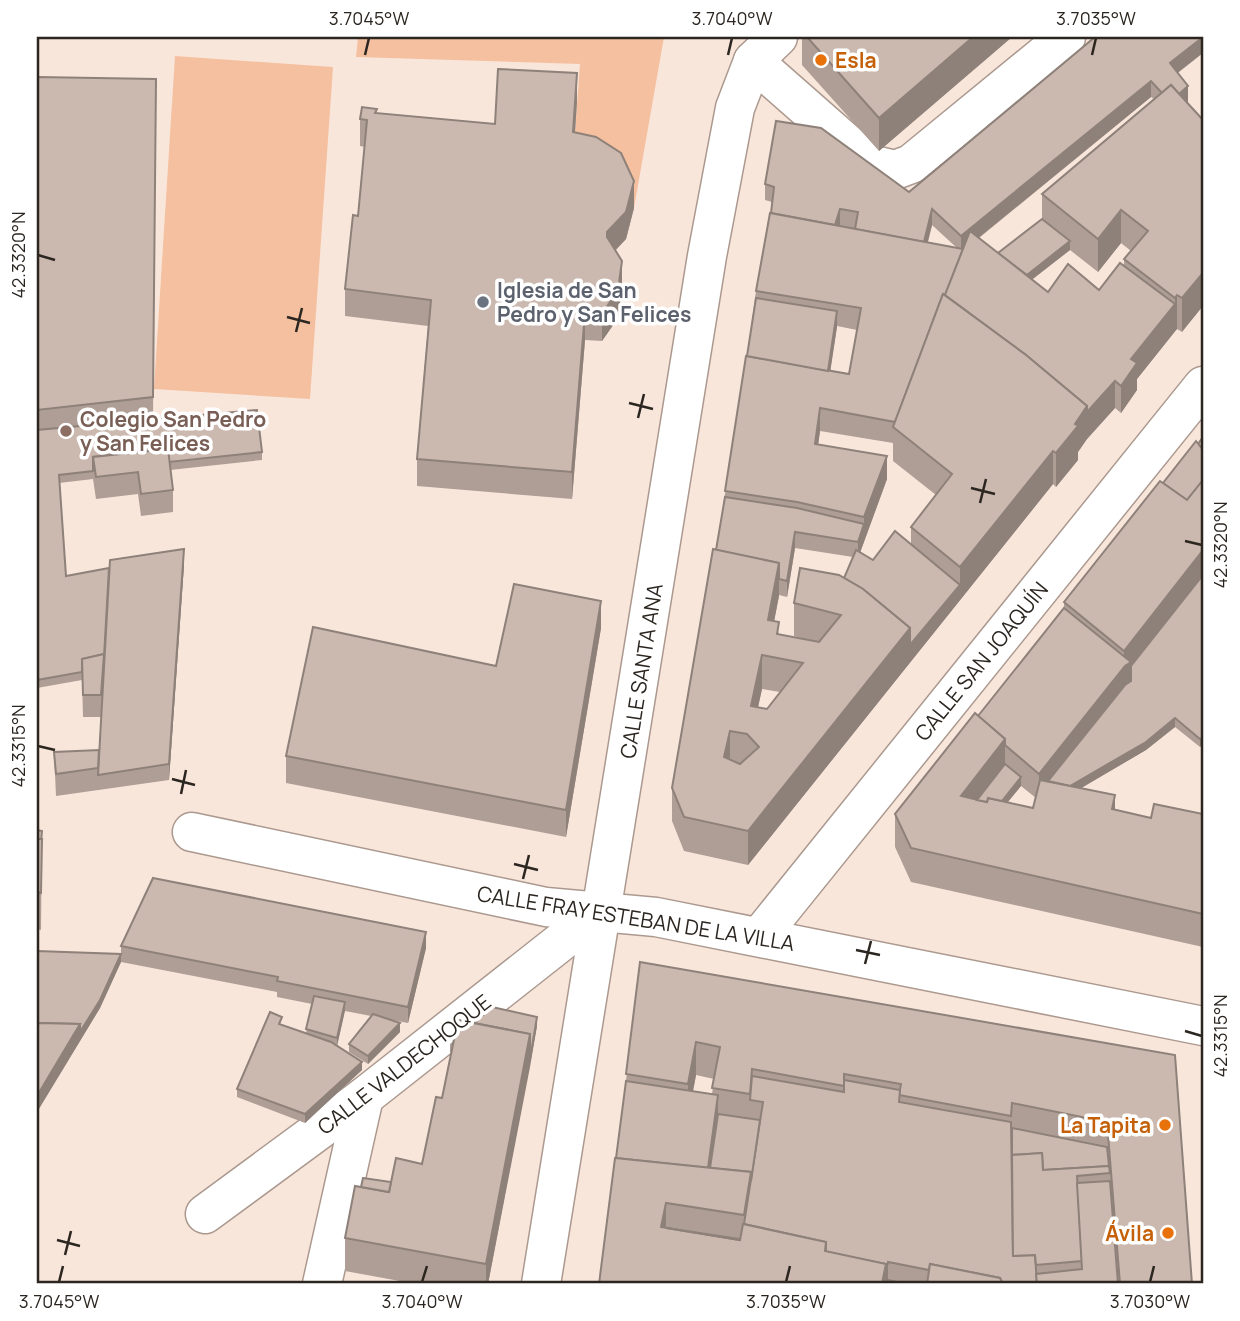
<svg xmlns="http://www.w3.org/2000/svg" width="1240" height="1321" font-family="Manrope,sans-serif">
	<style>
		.green { fill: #f5c09f }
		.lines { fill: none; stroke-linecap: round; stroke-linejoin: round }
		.minor-casing { stroke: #ab998f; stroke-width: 41 }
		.minor { stroke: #fff; stroke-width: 38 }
		.wall { fill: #af9e96; fill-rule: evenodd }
		.shaded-wall { fill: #8e817a }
		.building { fill: #cbb8ae; stroke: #8e817a; stroke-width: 2; fill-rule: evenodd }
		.ticks { fill: none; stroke: #2c2621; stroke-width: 2.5 }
		.food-dot { fill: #e8710a; stroke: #fff; stroke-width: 2.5 }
		.worship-dot { fill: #6b7280; stroke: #fff; stroke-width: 2.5 }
		.education-dot { fill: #8d6e63; stroke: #fff; stroke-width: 2.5 }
		.labels { text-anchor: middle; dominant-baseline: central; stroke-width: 7; stroke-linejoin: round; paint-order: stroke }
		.food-label { font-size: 21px; font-weight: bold; fill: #c56008; stroke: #fff; text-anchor: end }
		.worship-label { font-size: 21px; font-weight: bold; fill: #5b616d; stroke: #fff; text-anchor: start }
		.education-label { font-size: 21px; font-weight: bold; fill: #785e54; stroke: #fff; text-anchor: start }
		.street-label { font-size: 21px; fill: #2c2621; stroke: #fff }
		.neatline { fill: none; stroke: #2c2621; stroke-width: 2.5 }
		.ticks-label { font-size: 18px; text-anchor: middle; fill: #2c2621 }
	</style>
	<rect width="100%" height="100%" fill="#f9e6db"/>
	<!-- green -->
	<g class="green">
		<polygon points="358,37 664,37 634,208 621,180 573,159 580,64 356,57"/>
		<polygon points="175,56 333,67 310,399 154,389"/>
	</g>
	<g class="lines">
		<!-- minor casing -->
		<g class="minor-casing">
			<g id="minor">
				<polyline points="753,61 852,148 874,165 895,170 911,164 1066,37"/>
				<polyline points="192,832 546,907 656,917 1203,1026"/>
				<polyline points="760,936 1203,386"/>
				<polyline points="205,1214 364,1097 600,911"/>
				<polyline points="322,1284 364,1097"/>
				<polyline points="541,1284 707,256 735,108 753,61 778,37"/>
			</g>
		</g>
		<!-- minor -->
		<use href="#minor" class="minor"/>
	</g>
	<!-- wall -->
	<g class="wall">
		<polygon points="802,37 1012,37 879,151 802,65"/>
		<path d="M1095 37 1178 73 1188 102 1182 332 1177 329 1175 331 1137 379V390L1121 413 1115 408 1087 439 1078 452V460L1056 487 1053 484 748 865 684 851 672 821V788L716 550 747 356 756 291 771 213 772 202 765 200V184L909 192ZM1151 97 1154 99 1042 194V219L998 253 979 238ZM932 225 957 248 928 242ZM1121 243 1131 251 1124 259V265L1099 290 1048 292 1032 279 1070 250 1098 272ZM837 326 857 330 849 374 830 371ZM820 431 893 443V461L936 495 911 527V544L873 560 860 553 887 479 818 445ZM795 548 853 557 844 578 794 603V636L812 641 779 634 774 621 779 595 787 597ZM762 689 780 692 767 709 758 707Z"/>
		<polygon points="37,77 156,79 153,419 262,452 262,460 170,470 173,490 173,512 141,516 138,494 96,499 93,479 59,483 66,576 184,565 169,780 56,796 54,752 99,750 101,717 83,717 82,680 37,688"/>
		<polygon points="577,101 575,133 634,208 626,239 615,251 622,288 618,318 602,341 585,340 572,499 417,486 417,459 428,326 345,316 345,289 358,216 365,147 360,146 360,119 377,113 495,124"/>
		<path d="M1203 437 1200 747 1175 727 1146 750 1081 788 1115 810 1151 818 1203 814V947L911 882 895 847V814L978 716 1064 608V602L1163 483ZM1021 786 1036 798 1033 808 1007 802Z"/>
		<polygon points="601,628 566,837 286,783 286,756 496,666"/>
		<polygon points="37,830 42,831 41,930 37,929"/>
		<polygon points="121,946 426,948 408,1023 387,1019 400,1032 368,1064 349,1052 349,1044 371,1016 345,1011 337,1046 362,1070 305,1123 237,1097 237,1089 282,1025 306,1033 312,1004 277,997 277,992 121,962 100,1008 37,1112 121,954"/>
		<path d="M640 962 1175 1055 1192 1284H599L626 1081ZM696 1075 714 1079 712 1094 693 1091Z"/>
		<polygon points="474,1023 537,1026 488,1284 416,1284 345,1271 345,1238 361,1187 391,1182 422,1164 442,1098 451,1052 450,1052 450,1044"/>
	</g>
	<!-- shaded-wall -->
	<g class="shaded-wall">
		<polygon points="973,37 1012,37 879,151 879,118"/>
		<polygon points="1203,37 1203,53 1170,79 1170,63"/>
		<polygon points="577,73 577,101 573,159 573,132"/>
		<polygon points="1151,81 1151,97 961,252 961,236"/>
		<polygon points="1188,86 1188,102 1171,118 1171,102"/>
		<polygon points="634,181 634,208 626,239 607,259 607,232"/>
		<polygon points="840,209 840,225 834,247 834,231"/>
		<polygon points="932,209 932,225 922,264 922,248"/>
		<polygon points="1121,210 1121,243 1098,272 1098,239"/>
		<polygon points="1070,241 1070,250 1015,293 1015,285"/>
		<polygon points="622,261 622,288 618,318 602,341 602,314"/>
		<polygon points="1203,273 1203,306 1182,332 1182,298"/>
		<polygon points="1177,295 1177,329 1137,379 1137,390 1121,413 1121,386 1131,359 1175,304 1175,298"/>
		<polygon points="837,311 837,327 827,393 827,377"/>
		<polygon points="585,312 585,340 572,499 572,472"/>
		<polygon points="1115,381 1115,408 1087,439 1078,452 1078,460 1056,487 1056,453 1087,406"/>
		<polygon points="820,408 820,431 815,467 815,444"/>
		<polygon points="1053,451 1053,484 748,865 748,831 910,628 960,585 960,567"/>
		<polygon points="887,456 887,479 858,558 858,542 864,524 864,517"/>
		<polygon points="795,532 795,548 787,597 787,581"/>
		<polygon points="184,549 184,565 169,780 169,764"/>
		<polygon points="1203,550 1203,583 1131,690 1039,793 1039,774 1124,667 1124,651"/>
		<polygon points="779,563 779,596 768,653 768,620"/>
		<polygon points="601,601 601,628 566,837 566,810"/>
		<polygon points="762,655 762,689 751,739 751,706"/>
		<polygon points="1175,718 1175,727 1146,750 1049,807 1049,799"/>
		<polygon points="730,731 730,764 724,757"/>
		<polygon points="1203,737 1203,745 1200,747 1200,739"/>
		<polygon points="1005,739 1005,772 979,806 961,796"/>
		<polygon points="1021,777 1021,786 990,824 990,816"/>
		<polygon points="1115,795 1115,829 1112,809"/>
		<polygon points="426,932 426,948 408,1023 408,1007"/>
		<polygon points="121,954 121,962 100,1008 37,1112 37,1096 80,1024"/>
		<polygon points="345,1002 345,1010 337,1046 337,1038"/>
		<polygon points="537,1017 537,1026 530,1067 488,1284 486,1284 486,1264 530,1034"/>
		<polygon points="400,1023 400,1032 368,1064 368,1056"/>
		<polygon points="696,1042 696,1075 688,1117 688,1084"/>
		<polygon points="362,1062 362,1070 305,1123 305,1114"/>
		<polygon points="718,1095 718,1122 707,1193 707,1174"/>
		<polygon points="751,1172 751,1197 744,1230 744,1215"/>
		<polygon points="666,1203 666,1236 661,1227"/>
		<polygon points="888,1262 888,1284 882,1284 886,1264"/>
	</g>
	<!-- building -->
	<g class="building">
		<polygon points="807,37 973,37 879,118"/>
		<polygon points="1095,37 1203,37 1170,63 1188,86 1179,94 1171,85 1162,93 1151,81 961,236 932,209 924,242 855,229 858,212 840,209 835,225 771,213 774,187 765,184 776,121 821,128 909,192"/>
		<polygon points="498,69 577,73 573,132 596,137 621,153 634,181 626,212 607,232 607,237 622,261 618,290 602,314 585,312 572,472 417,459 431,300 345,289 353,215 358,216 367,120 360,119 362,107 377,109 375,113 495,124"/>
		<polygon points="37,77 156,79 153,397 37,410"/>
		<polygon points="1171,85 1203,120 1203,273 1182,298 1177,295 1175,298 1124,259 1148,231 1121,210 1098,239 1042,194"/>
		<polygon points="770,213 963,249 945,295 943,294 895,422 820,408 815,444 887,456 864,517 797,502 725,491 746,356 849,374 861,308 756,291"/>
		<polygon points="1042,219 1070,241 1027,275 998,253"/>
		<polygon points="970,231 1048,292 1068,264 1099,290 1120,263 1175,304 1131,359 1137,363 1121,386 1115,381 1087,412 1087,406 1026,355 945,295"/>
		<polygon points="943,294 1026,355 1087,406 1075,424 1078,426 1056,453 1053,451 960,567 911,527 952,474 893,427"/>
		<polygon points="756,298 837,311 828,371 747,356"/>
		<polygon points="257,410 262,452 169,462 168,449 93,457 93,471 59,475 66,576 109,568 104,657 104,654 82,659 82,672 37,680 37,430"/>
		<polygon points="1203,437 1203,450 1198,444"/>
		<polygon points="1196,441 1203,450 1203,480 1187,500 1163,483"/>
		<polygon points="168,449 173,490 141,494 138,472 96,477 93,457"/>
		<polygon points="1203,480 1203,550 1124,651 1064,602 1160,481 1187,500"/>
		<polygon points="725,497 797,508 864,524 858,542 795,532 787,581 779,579 779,563 716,550"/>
		<polygon points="895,531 960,585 910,645 910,628 863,589 844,578 856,550 873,560"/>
		<polygon points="184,549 169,764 98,775 110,560"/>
		<path d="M713 549 779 563 768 620 779 622 777 634 819 642 841 615 794 603 800 568 839 575 863 589 910 628 748 831 684 817 672 788ZM762 655 803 663 767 709 751 706ZM730 731 747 734 759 747 740 764 724 757Z"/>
		<polygon points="1203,575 1203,737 1200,739 1175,718 1146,742 1070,786 1048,781 1125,685 1131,681 1131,666"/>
		<polygon points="514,584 601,601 566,810 286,756 313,627 496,666"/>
		<polygon points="1064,608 1131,662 1125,666 1039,774 1005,745 1005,739 978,716"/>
		<polygon points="104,654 101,695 83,695 82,659"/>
		<polygon points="975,713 1005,739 961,796 987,802 988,798 1033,808 1040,780 1115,795 1112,809 1151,818 1154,804 1203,814 1203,914 911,848 895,814"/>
		<polygon points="99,750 98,768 56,774 54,752"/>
		<polygon points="1005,764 1021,777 1002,801 988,798 987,802 977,800"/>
		<polygon points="37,830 42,831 41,842 42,839 37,839"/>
		<polygon points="37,839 42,839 41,893 37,892"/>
		<polygon points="153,878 426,932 408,1007 277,981 278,977 121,946"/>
		<polygon points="37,951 121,954 100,1000 80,1032 80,1024 39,1023 37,1026"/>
		<polygon points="640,962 1175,1055 1192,1284 1120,1284 1107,1122 1012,1103 1011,1116 899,1095 901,1084 844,1074 844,1086 752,1069 750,1094 712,1088 720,1047 696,1042 688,1084 626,1074"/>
		<polygon points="314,996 345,1002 337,1038 306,1029"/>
		<polygon points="492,1007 537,1017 530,1059 530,1034 474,1023"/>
		<polygon points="270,1012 282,1017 279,1024 331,1042 362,1062 305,1114 237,1089"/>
		<polygon points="373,1014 400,1023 368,1056 349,1044"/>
		<polygon points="458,1020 530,1034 486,1264 345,1238 355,1186 389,1192 396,1158 422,1164 436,1097 442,1098"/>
		<polygon points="39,1023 80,1024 37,1096 37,1026"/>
		<polygon points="752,1076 844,1092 844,1080 900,1090 899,1102 1011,1122 1013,1256 1035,1255 1037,1284 1003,1284 1000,1278 930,1264 929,1270 888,1262 886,1270 886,1264 826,1252 826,1242 744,1224 763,1102 750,1100"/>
		<polygon points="626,1081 718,1095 708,1168 616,1158"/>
		<polygon points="718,1114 760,1120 751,1181 751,1172 710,1168"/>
		<polygon points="1012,1128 1107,1147 1109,1166 1043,1170 1042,1153 1012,1155 1012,1162"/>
		<polygon points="1042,1153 1043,1170 1109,1166 1110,1173 1077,1176 1082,1261 1036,1265 1035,1255 1013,1256 1012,1155"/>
		<polygon points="615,1158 751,1172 744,1215 666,1203 661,1227 740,1240 743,1224 826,1242 825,1251 886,1264 882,1283 887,1284 599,1284"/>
		<polygon points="363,1178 391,1182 389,1192 361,1187"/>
		<polygon points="1110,1181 1118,1284 1037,1284 1036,1274 1082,1269 1077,1183"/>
		<polygon points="666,1228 740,1239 740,1240"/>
		<polygon points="930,1264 1000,1278 1003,1284 927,1284"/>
		<polygon points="888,1280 907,1284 888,1284"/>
	</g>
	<!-- ticks -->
	<path class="ticks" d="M365 55 369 38M728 55 732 38M1092 55 1096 38M38 255 55 260M287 317 310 323M296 332 302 308M629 403 653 409M638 418 644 394M971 488 995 494M980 503 986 479M1185 541 1202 545M38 746 55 750M172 779 195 785M181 794 186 770M514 864 538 870M523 879 529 855M856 950 880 955M865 964 871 941M1185 1031 1202 1036M57 1240 80 1246M65 1255 71 1231M59 1282 63 1266M422 1282 427 1266M786 1282 790 1266M1150 1282 1154 1266"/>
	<!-- markers -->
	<g class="food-dot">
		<circle cx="821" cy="60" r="7"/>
		<circle cx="1165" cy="1125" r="7"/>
		<circle cx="1168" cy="1233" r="7"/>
	</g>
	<circle class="worship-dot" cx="483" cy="302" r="7"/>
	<circle class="education-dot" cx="66" cy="431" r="7"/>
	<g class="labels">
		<!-- food labels -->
		<g class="food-label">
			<text x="835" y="60" text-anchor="start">Esla</text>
			<text x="1151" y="1125">La Tapita</text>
			<text x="1154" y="1233">Ávila</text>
		</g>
		<!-- worship labels -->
		<g class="worship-label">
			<text x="497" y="290">Iglesia de San<tspan x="497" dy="24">Pedro y San Felices</tspan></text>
		</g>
		<!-- education labels -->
		<g class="education-label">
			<text x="80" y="419">Colegio San Pedro<tspan x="80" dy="24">y San Felices</tspan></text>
		</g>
		<!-- street labels -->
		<g class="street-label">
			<text transform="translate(981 661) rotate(-51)">CALLE SAN JOAQUÍN</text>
			<text transform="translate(641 671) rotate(-81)">CALLE SANTA ANA</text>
			<text transform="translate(636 918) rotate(9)">CALLE FRAY ESTEBAN DE LA VILLA</text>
			<text transform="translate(404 1064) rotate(-38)">CALLE VALDECHOQUE</text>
		</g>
	</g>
	<!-- border -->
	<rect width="1240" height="1321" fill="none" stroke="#ffffff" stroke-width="77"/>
	<rect x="38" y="38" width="1164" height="1244" class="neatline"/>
	<g class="ticks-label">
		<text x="369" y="25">3.7045°W</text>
		<text x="732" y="25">3.7040°W</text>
		<text x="1096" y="25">3.7035°W</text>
		<text transform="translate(19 255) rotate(-90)" y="6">42.3320°N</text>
		<text transform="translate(1221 545) rotate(-90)" y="6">42.3320°N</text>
		<text transform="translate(19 746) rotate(-90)" y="6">42.3315°N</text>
		<text transform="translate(1221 1036) rotate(-90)" y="6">42.3315°N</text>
		<text x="59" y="1308">3.7045°W</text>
		<text x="422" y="1308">3.7040°W</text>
		<text x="786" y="1308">3.7035°W</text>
		<text x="1150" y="1308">3.7030°W</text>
	</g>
</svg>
